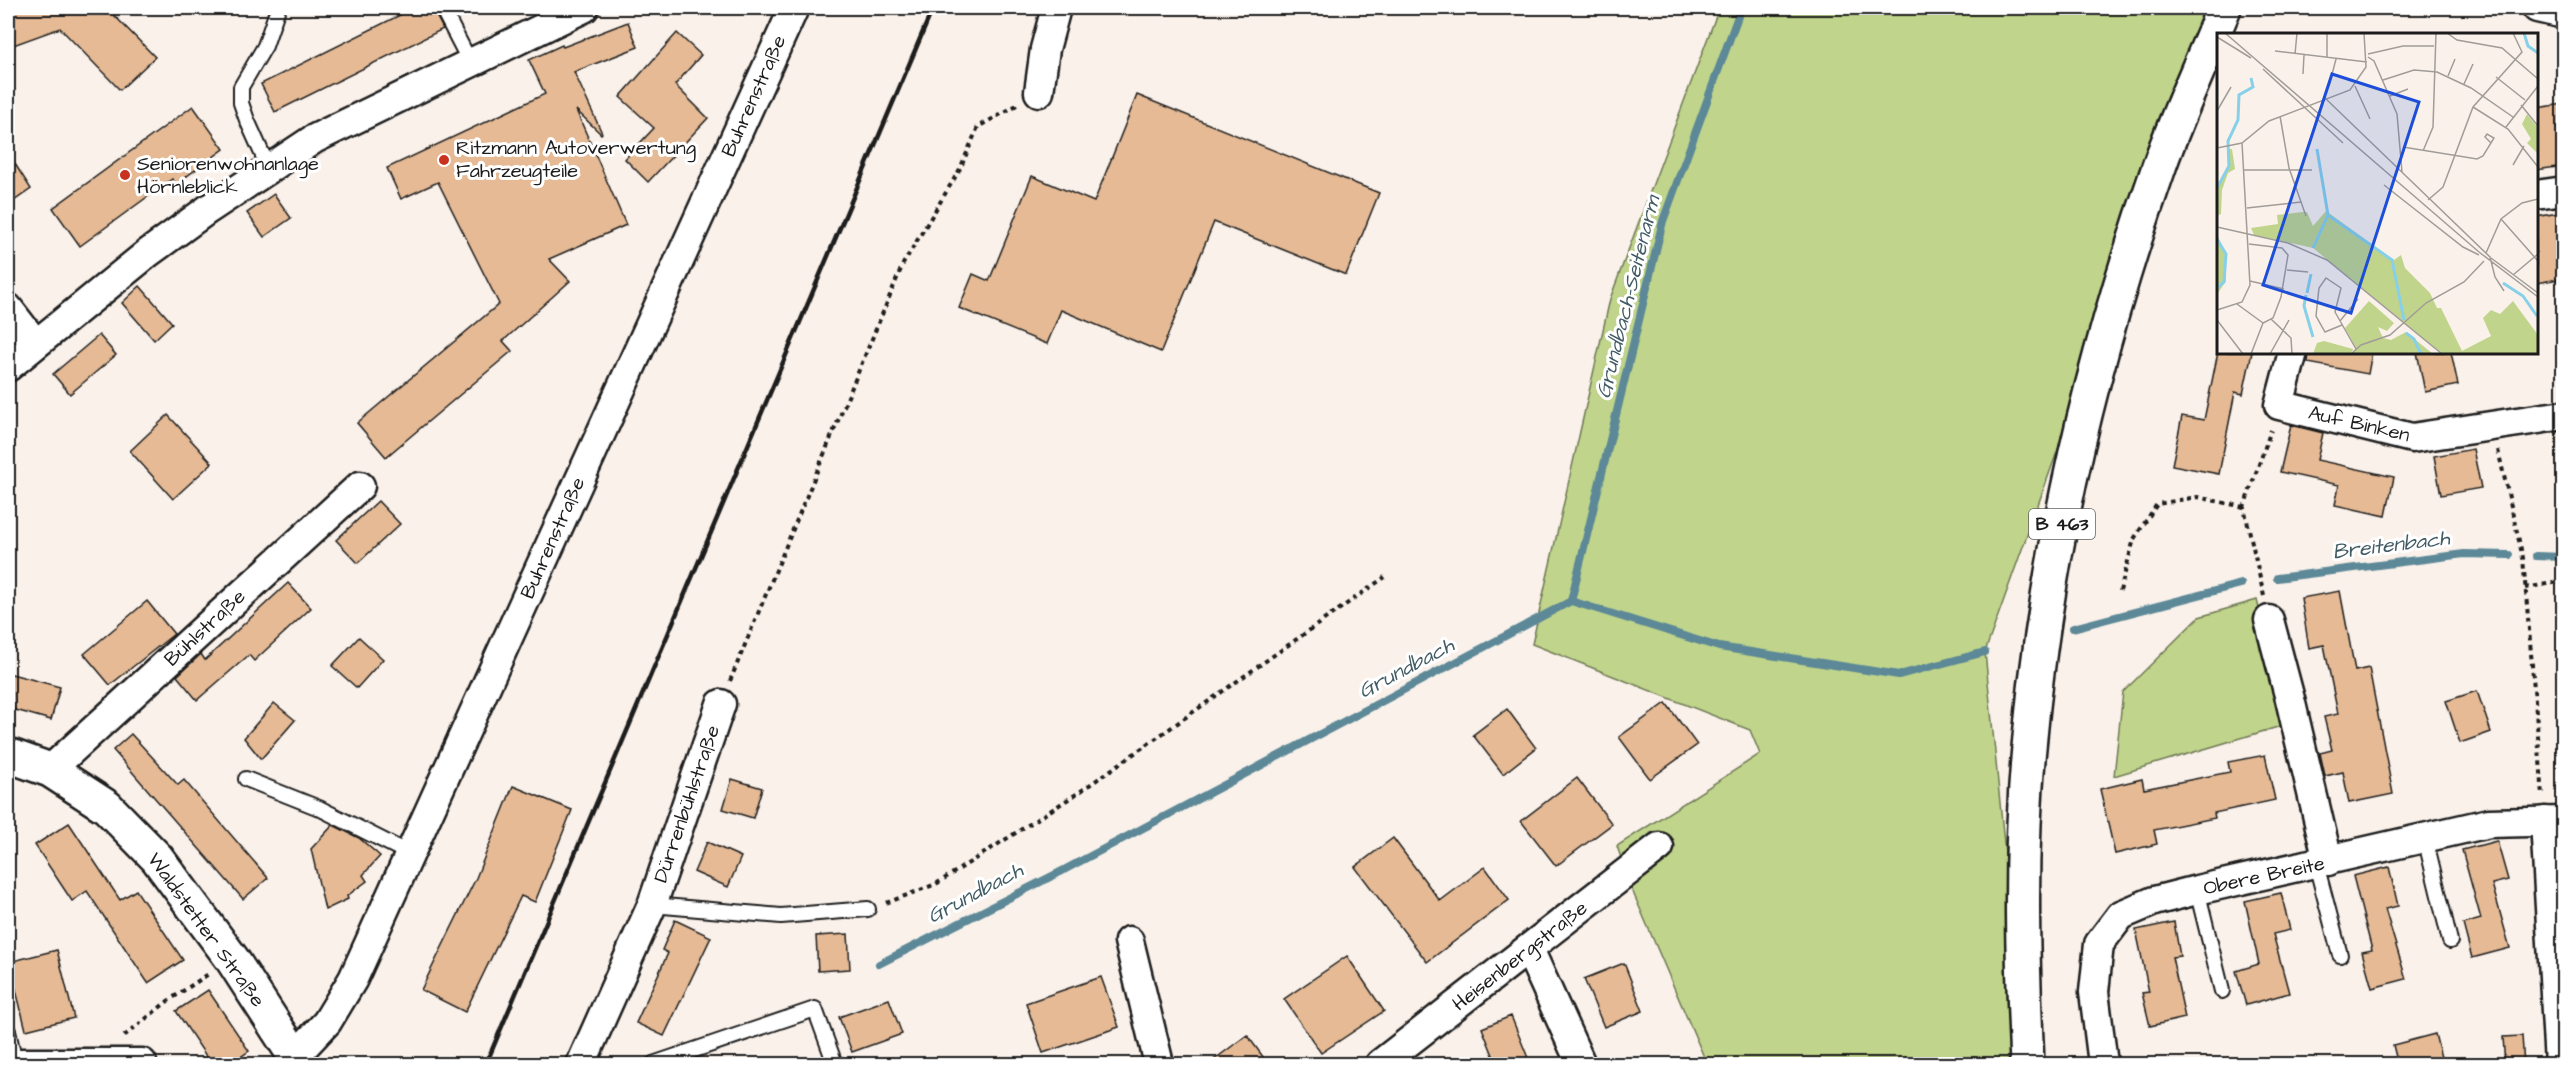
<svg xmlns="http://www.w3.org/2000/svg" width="2571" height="1072" font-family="'Architects Daughter',sans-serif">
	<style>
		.green { fill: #c0d58b; stroke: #6e7854; stroke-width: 1.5 }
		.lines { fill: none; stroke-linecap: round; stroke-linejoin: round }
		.stream { stroke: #5c8897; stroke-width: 8 }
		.building { fill: #e5ba95; stroke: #1c1c1c; stroke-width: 1.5 }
		.lane-casing { stroke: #1c1c1c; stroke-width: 18 }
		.street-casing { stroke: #1c1c1c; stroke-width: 33 }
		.secondary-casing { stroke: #1c1c1c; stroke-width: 38 }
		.primary-casing { stroke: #1c1c1c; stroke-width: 38 }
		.path { stroke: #1c1c1c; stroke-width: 4; stroke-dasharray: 4.5 4.5; stroke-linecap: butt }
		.lane { stroke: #fff; stroke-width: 14 }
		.street { stroke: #fff; stroke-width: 28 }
		.secondary { stroke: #fff; stroke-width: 33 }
		.primary { stroke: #fff; stroke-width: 33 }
		.rail { stroke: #1c1c1c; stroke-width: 4.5 }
		.poi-dot { fill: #c8321e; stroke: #fff; stroke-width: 2 }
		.labels { text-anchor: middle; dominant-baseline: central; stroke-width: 6; stroke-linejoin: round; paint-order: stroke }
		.shield { fill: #fff; stroke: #606060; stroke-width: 1.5 }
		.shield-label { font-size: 18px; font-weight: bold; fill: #1c1c1c }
		.street-label { font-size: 20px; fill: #1c1c1c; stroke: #fff }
		.poi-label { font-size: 20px; fill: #1c1c1c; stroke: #fff; text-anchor: start }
		.water-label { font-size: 21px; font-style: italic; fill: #415b64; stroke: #fff }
		.inset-river { fill: none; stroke: #87d0e9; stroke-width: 3 }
		.inset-road { fill: none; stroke: #a19c98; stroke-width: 1.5 }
		.view { fill: #1d4ed8; fill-opacity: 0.15; stroke: #1d4ed8; stroke-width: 3 }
		.inset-edge { fill: none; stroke: #1c1c1c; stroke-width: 3 }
	</style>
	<rect width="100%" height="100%" fill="#faf1ea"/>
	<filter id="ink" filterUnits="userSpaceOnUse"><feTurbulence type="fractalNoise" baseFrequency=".0167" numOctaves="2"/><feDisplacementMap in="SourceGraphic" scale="12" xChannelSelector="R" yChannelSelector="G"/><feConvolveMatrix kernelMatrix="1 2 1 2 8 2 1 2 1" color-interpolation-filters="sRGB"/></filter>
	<g filter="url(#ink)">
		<!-- green -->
		<g class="green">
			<polygon points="1719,8 2224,8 2161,163 1985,652 2026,1064 1707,1064 1632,890 1617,846 1760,754 1750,730 1532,644 1610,299"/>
			<polygon points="2257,600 2285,719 2281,726 2114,776 2123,692 2199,617"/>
		</g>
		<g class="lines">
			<!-- stream -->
			<g class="stream">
				<polyline points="2536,556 2564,557"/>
				<polyline points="2277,578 2464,554 2509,555"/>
				<polyline points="1571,601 1663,221 1741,8"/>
				<polyline points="2073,628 2241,584"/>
				<polyline points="879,964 1062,871 1571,601 1719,647 1899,675 1985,652"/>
			</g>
		</g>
		<!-- building -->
		<g class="building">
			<polygon points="8,8 107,8 155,57 120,90 60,28 8,47"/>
			<polygon points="414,8 432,8 443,29 275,112 261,84"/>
			<polygon points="628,22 638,47 574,72 602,133 601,134 576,110 626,225 549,259 570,281 503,341 512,351 386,457 357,423 499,304 438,182 401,199 387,168 545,94 529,60 562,45 563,47"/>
			<polygon points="677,33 701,55 675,85 708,118 648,182 625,159 654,128 620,97"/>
			<polygon points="1137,95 1379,193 1346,275 1214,222 1161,352 1061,310 1047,344 959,308 973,274 989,281 1032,176 1094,202"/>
			<polygon points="2564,104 2564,166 2536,170 2536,108"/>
			<polygon points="193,106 224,149 176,184 172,179 80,246 53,208"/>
			<polygon points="8,153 31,189 8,205"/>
			<polygon points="274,194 291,218 264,237 247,213"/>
			<polygon points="2564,212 2564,278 2536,283 2536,217"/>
			<polygon points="140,286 172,323 154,340 122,303"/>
			<polygon points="99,335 116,355 70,394 53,374"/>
			<polygon points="2218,352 2252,352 2243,394 2235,392 2219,474 2172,465 2182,416 2204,420"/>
			<polygon points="2309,352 2372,352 2368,374 2308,363"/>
			<polygon points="2417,352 2451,352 2458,385 2425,392"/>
			<polygon points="168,415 212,463 173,499 130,451"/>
			<polygon points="2291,425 2323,433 2317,460 2394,477 2386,516 2335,505 2339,485 2280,472"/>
			<polygon points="2473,449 2481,488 2441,495 2434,456"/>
			<polygon points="378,501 400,524 358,563 336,540"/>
			<polygon points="288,583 311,608 254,661 249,655 197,700 177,676 201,654 205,660"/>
			<polygon points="2340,591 2355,671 2369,668 2393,794 2349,803 2343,772 2325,776 2320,753 2332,750 2324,717 2338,714 2324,645 2309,648 2301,598"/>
			<polygon points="147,601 174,634 110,685 84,654"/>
			<polygon points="359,637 383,659 357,688 332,666"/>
			<polygon points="8,673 60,687 51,720 8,708"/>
			<polygon points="2477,691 2491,732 2460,743 2446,701"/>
			<polygon points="274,703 295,720 261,759 244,738"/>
			<polygon points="1666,703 1697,745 1650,779 1619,737"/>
			<polygon points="1507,709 1536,748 1503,774 1473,735"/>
			<polygon points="131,734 178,785 184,780 268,878 243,899 113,750"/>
			<polygon points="2265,755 2275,800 2214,813 2215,818 2154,830 2157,844 2115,854 2100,789 2142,779 2144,789 2230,772 2228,762"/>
			<polygon points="1577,778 1612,824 1556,866 1521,821"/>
			<polygon points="732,779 762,788 753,818 723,809"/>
			<polygon points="513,786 572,810 535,902 521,896 465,1012 421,990 476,878"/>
			<polygon points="69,823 120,900 136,890 183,960 148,983 87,891 72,901 35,845"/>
			<polygon points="333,825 359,838 380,856 363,875 367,881 347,896 348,899 325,910 311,849"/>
			<polygon points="1393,838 1440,901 1485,867 1509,900 1427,962 1355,867"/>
			<polygon points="2497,841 2508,880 2492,884 2510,948 2472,958 2463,924 2481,919 2462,850"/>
			<polygon points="707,842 741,857 728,887 694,872"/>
			<polygon points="2389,867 2398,906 2385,909 2406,979 2372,988 2362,952 2372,950 2353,876"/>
			<polygon points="2281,893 2290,930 2273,934 2289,993 2246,1005 2236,971 2259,964 2245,901"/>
			<polygon points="675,920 711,937 664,1036 636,1023 668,953 662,950"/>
			<polygon points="2174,922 2180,956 2172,957 2185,1018 2150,1026 2142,993 2149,992 2136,930"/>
			<polygon points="848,934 850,969 818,971 816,936"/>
			<polygon points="57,950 74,1018 26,1030 9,962"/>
			<polygon points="1347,956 1384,1011 1321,1053 1284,999"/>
			<polygon points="1624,963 1643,1011 1604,1027 1584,979"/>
			<polygon points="1101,977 1119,1027 1043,1053 1026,1003"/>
			<polygon points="208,990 249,1051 229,1065 212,1065 176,1011"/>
			<polygon points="889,999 902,1034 852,1052 839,1017"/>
			<polygon points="1511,1016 1528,1058 1512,1065 1497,1065 1482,1028"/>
			<polygon points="2435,1034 2443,1065 2398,1065 2393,1045"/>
			<polygon points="1247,1035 1269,1065 1207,1065"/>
			<polygon points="2522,1036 2524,1065 2505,1065 2503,1037"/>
		</g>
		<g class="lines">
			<!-- lane casing -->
			<g class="lane-casing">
				<g id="lane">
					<polyline points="442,8 470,62"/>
					<polyline points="269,169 247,120 241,103 241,87 265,46 278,8"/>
					<polyline points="246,779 319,808 410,854"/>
					<polyline points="2425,838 2450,941"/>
					<polyline points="2316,864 2340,955"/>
					<polyline points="2197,890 2222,991"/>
					<polyline points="652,905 781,916 868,909"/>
					<polyline points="8,1031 15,1063"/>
					<polyline points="653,1064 815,1009 835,1064"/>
				</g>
			</g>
			<!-- street casing -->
			<g class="street-casing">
				<g id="street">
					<polyline points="2537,8 2564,14"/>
					<polyline points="1039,92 1045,49 1056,8"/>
					<polyline points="2536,195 2564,191"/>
					<polyline points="8,308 35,343"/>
					<polyline points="2293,352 2279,405 2412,438 2564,415"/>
					<polyline points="8,367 148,253 207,210 314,139 584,8"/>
					<polyline points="2269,620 2290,699 2328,861"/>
					<polyline points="50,770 360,486"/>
					<polyline points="2545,821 2559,1064"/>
					<polyline points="1129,941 1159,1064"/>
					<polyline points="1529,949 1581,1064"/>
					<polyline points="294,1057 327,1022 353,979 794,8"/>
					<polyline points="8,1063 142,1063"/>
					<polyline points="581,1064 652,905 721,704"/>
					<polyline points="1380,1064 1659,847"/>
					<polyline points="2103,1064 2094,992 2099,944 2121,915 2154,901 2197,890 2489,823 2564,821"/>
				</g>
			</g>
			<!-- secondary casing -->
			<g class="secondary-casing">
				<polyline id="secondary" points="8,755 50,770 107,807 157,858 232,959 300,1064"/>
			</g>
			<!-- primary casing -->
			<g class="primary-casing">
				<path id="primary" d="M2027 1064C2022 955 2019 846 2030 737 2048 542 2095 349 2160 164 2179 111 2203 60 2224 8"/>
			</g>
			<!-- path -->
			<g class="path">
				<polyline points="2498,450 2523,558 2543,796"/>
				<polyline points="2525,588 2564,581"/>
				<polyline points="2120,591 2134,539 2157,504 2197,497 2244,507"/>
				<polyline points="2264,596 2244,507 2271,430"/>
				<polyline points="730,681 903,264 960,169 978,127 1017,105"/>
				<polyline points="886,903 936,884 1081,791 1385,577"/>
				<polyline points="124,1036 168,1001 210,973"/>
			</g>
			<!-- lane -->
			<use href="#lane" class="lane"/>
			<!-- street -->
			<use href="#street" class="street"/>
			<!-- secondary -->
			<use href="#secondary" class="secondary"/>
			<!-- primary -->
			<use href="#primary" class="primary"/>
			<!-- rail -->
			<polyline class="rail" points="486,1064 933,8"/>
		</g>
	</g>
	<!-- markers -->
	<g class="poi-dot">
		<circle cx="444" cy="160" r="6"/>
		<circle cx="125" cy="175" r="6"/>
	</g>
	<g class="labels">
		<!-- shield labels -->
		<rect class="shield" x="2029" y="509" width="66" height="30" rx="4.5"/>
		<g class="shield-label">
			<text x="2062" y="524">B 463</text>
		</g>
		<!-- street labels -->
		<g class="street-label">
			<text transform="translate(754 96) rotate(-66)">Buhrenstraße</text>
			<text transform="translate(2359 424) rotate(13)">Auf Binken</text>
			<text transform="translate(553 538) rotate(-66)">Buhrenstraße</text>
			<text transform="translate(205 628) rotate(-43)">Bühlstraße</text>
			<text transform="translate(687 804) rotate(-71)">Dürrenbühlstraße</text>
			<text transform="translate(2264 876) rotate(-12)">Obere Breite</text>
			<text transform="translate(206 930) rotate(54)">Waldstetter Straße</text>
			<text transform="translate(1520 956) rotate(-38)">Heisenbergstraße</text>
		</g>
		<!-- poi labels -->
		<g class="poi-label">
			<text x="456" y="148">Ritzmann Autoverwertung<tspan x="456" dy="23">Fahrzeugteile</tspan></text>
			<text x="137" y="164">Seniorenwohnanlage<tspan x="137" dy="23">Hörnleblick</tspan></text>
		</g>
		<!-- water labels -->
		<g class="water-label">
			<text transform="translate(1628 297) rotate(-76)">Grundbach-Seitenarm</text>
			<text transform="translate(2391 545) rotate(-7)">Breitenbach</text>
			<text transform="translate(1406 668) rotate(-28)">Grundbach</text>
			<text transform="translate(975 893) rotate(-28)">Grundbach</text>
		</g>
	</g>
	<!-- overview -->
	<g transform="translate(2217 33)">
		<rect width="321" height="321" fill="#faf1ea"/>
		<path d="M310 81 321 95V121L310 110 314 106 305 91ZM10 116H15L18 136 11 140 5 157 4 181 0 183V153L11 133ZM109 178 177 227 184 222 188 235 213 260 220 275H224L245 318 274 303 266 285 274 277 283 281 296 268 321 302V321H225L96 215 37 202 34 195 61 191 60 182 86 179H90L96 193ZM0 201 8 221 9 248 1 260ZM152 268 177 290 170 298 161 294 166 305 174 307 189 299 216 321H134L139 315 128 295ZM107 308 136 316V317L133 321H96L100 310Z" fill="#c0d58b"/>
		<path class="inset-river" d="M307 0 311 13 321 20M0 155 12 133 11 108 21 87 22 62 36 54 34 45M111 182 175 227 187 287M0 206 9 221 7 249 0 255M96 215 111 182 100 116M286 250 306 263 320 283M90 260 94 241M89 262 87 273 96 304M189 300 197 306 204 321"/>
		<path class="inset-road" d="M8 0 262 219 321 264M110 0V25M230 0 240 7 285 15 321 46M0 4 34 25M58 18 150 29M78 21 80 0M151 21 186 13H217M151 24 157 28 180 81 185 139M46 36 126 110M86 41 87 22M231 43 238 26M279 44 308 67M166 47 197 37 220 39 254 55 296 84M247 51 256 31M112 53 119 26M138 53 153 86M173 63 191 56M108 65 273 224 278 244 287 258M304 72 321 93M256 74 291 96 321 134M0 78 14 54M63 83 72 135 89 183M289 94 321 53M186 114 260 126 266 123 277 105 270 101 268 104 274 110M0 115 25 110 52 88 133 57 149 34 147 0M206 118 216 94 219 0M296 132 307 113M27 137H95M167 152 246 214 262 222M211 167 226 154 256 74 305 19 296 0M30 175 84 169M284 186 321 228M0 194 71 210 110 227 225 321M32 211 65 215 71 222 64 264 56 285 46 290 34 321M269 220 284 186 305 170 321 166M274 225 321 260M70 237 91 239M296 242 321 221M33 248 67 256M20 271 46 290M0 277 25 269 33 252 25 110M54 286 74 305 75 321M0 287 26 321M123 288 141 266M125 292 108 299 99 283 102 255 109 245 124 255 118 279 139 316M53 321 72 287M134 321 144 312 173 302 209 270 247 249 267 228"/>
		<path class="view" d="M115 41 202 69 134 280 46 252Z"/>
		<rect width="321" height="321" class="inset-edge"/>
	</g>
	<!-- margin -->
	<rect width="2571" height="1072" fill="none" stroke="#fff" stroke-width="30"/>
	<rect x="15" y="15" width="2541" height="1042" fill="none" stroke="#1c1c1c" stroke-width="2" filter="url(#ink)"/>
</svg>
